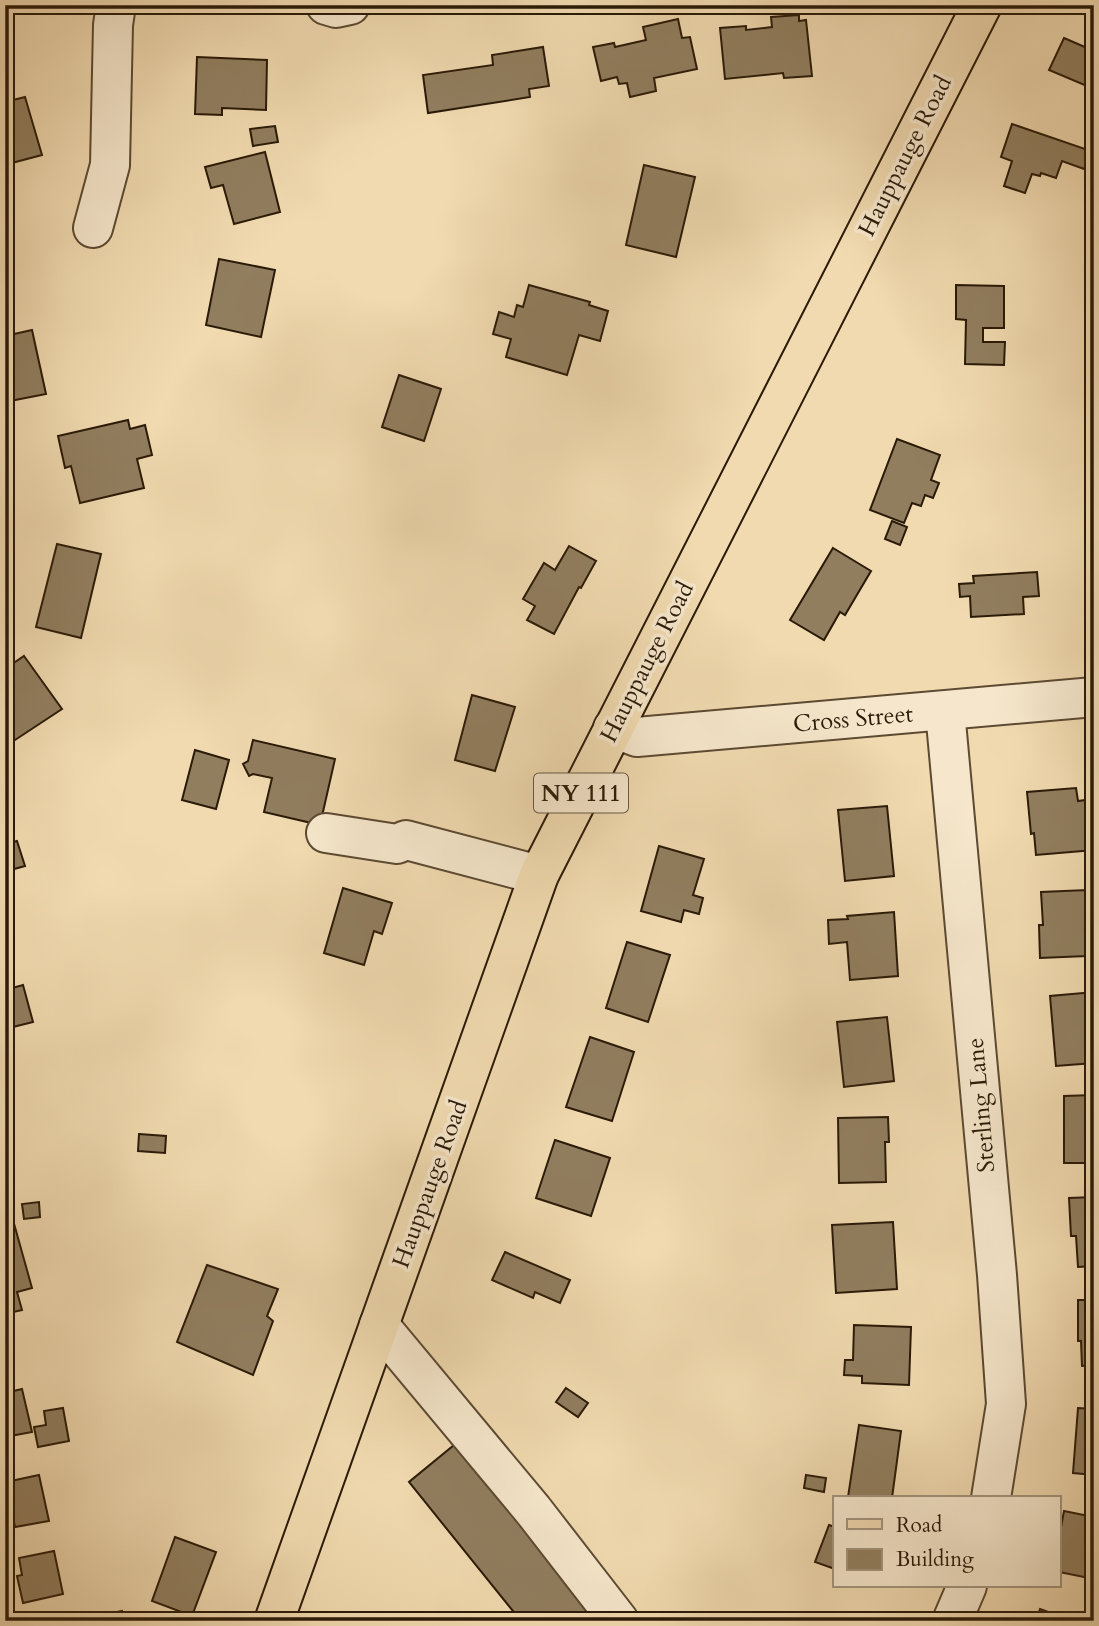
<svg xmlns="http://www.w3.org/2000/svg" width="1099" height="1626" font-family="Cardo,serif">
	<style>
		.building { fill: #917e5f; stroke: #2a1a08; stroke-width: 2 }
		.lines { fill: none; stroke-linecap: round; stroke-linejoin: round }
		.minor-casing { stroke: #5c4a32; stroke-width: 42 }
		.major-casing { stroke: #2a1a08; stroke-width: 42 }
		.minor { stroke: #f6e7cc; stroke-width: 38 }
		.major { stroke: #f1dab0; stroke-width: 38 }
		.labels { text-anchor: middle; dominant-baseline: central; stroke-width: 7; stroke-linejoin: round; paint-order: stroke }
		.shield { fill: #f6e7cc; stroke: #675843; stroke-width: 2 }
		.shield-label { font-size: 23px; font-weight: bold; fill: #2a1a08 }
		.street-label { font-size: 24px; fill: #2a1a08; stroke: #f6e7cc }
	</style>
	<rect width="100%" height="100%" fill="#f1dab0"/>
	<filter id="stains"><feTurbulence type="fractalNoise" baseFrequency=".00286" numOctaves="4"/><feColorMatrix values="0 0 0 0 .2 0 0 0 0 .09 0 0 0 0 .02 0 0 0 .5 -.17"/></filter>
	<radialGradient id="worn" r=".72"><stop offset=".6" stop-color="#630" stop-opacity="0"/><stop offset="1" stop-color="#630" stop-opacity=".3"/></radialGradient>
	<!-- building -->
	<g class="building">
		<polygon points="5,11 14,60 5,61"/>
		<polygon points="799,15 799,21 806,20 812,76 784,78 783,73 725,79 720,28 746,26 746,30 772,27 771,17"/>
		<polygon points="678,19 682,38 690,37 697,69 654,78 656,91 630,97 627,83 619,84 617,77 601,81 593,47 614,43 615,47 646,40 643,27"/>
		<polygon points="1064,38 1094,51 1094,89 1049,70"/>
		<polygon points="543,47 549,86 529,89 530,97 428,113 423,75 493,65 492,55"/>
		<polygon points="197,57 267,60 266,110 222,108 222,115 195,114"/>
		<polygon points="25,97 42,155 8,164 5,153 5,102"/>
		<polygon points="1012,124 1091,151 1084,169 1062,161 1056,178 1041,173 1040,176 1032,174 1025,193 1004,186 1012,161 1001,157"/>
		<polygon points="275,126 278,142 253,146 250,129"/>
		<polygon points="265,152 280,212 234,224 223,185 211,188 205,167"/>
		<polygon points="644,165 695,177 676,257 626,245"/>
		<polygon points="219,259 275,270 261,337 206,325"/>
		<polygon points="529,285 590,302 589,305 608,311 600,341 579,335 567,375 506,357 511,339 493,334 499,312 514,317 517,305 523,307"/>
		<polygon points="956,285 1004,286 1004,328 983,328 983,342 1005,342 1004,365 965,364 966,320 956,319"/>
		<polygon points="32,330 46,394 5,402 5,336"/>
		<polygon points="399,375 441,389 424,441 382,427"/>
		<polygon points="128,420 130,429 145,425 152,455 137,459 144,488 80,503 71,466 65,468 58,436"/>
		<polygon points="897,439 940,455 931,480 939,483 933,498 925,495 921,506 912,503 904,523 870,510"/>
		<polygon points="892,521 907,527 900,545 885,539"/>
		<polygon points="57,544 101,554 81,638 36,627"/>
		<polygon points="569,546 596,561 581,588 579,587 554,634 527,620 535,606 523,599 544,563 555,570"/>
		<polygon points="833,548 871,571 845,615 840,612 824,640 790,620"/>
		<polygon points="1089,567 1094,567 1094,605 1092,606"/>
		<polygon points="1037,572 1039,596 1023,597 1024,614 971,617 970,596 960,597 959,584 974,583 973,576"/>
		<polygon points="24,656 62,709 15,740 5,726 5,669"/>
		<polygon points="472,695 515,707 495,771 455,760"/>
		<polygon points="253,740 335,759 320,825 264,812 272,778 253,774 249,776 243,764 248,761"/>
		<polygon points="195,750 229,760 216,809 182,800"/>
		<polygon points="1076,788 1078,801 1092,799 1094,850 1036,855 1034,833 1031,834 1027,792"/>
		<polygon points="887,806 894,876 845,881 838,810"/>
		<polygon points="17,841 25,866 7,871 5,844"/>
		<polygon points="659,846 704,859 693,895 703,898 699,914 684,910 681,922 641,911"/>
		<polygon points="343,888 392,903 382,934 374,931 364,965 324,953"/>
		<polygon points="1087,890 1089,912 1094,912 1094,940 1093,943 1086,943 1087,956 1040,958 1039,925 1043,925 1041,892"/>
		<polygon points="894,912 898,976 850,980 847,942 829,944 828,920 848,919 847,916"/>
		<polygon points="627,942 670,955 648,1022 606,1008"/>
		<polygon points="23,985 33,1022 5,1029 5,990"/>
		<polygon points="1094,992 1094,1063 1056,1066 1050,996"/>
		<polygon points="887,1017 894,1081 844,1087 837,1022"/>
		<polygon points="590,1037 634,1052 612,1121 566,1107"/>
		<polygon points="1094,1095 1094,1163 1064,1163 1064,1096"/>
		<polygon points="888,1117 889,1142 885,1142 886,1182 839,1183 838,1118"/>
		<polygon points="139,1134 166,1136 165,1153 138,1151"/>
		<polygon points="555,1140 610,1158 591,1216 536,1198"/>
		<polygon points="1094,1197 1094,1266 1078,1267 1076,1236 1071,1236 1069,1198"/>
		<polygon points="39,1202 40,1217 24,1219 22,1204"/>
		<polygon points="13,1220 32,1288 17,1292 22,1310 5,1314 5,1222"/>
		<polygon points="893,1222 897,1289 836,1293 832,1225"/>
		<polygon points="505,1252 570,1280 560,1303 535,1292 533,1298 492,1280"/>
		<polygon points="207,1265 278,1289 267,1316 273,1321 253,1375 177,1342"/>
		<polygon points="1078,1300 1094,1300 1094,1365 1082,1366 1081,1341 1078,1341"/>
		<polygon points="854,1325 911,1327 909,1385 862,1383 862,1376 844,1375 845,1360 853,1360"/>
		<polygon points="566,1388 588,1403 578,1417 556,1402"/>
		<polygon points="22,1389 32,1432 5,1437 5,1393"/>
		<polygon points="63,1408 69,1441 38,1447 34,1427 46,1425 44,1411"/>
		<polygon points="1078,1408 1094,1409 1094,1475 1073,1473"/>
		<polygon points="859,1425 901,1431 892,1498 848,1497"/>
		<polygon points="459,1441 599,1613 590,1621 521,1621 409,1482"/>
		<polygon points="39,1475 49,1521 15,1527 6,1482"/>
		<polygon points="806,1475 826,1478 824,1492 804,1488"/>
		<polygon points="1064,1511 1094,1517 1094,1579 1059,1572 1059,1538"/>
		<polygon points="829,1525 835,1527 835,1569 815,1562"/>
		<polygon points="175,1537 216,1552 192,1616 152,1601"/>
		<polygon points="54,1551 63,1594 23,1603 17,1576 22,1575 19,1558"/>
		<polygon points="1040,1609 1073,1621 1036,1621"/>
		<polygon points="122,1611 124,1621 73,1621"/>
	</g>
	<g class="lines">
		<!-- minor casing -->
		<g class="minor-casing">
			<g id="minor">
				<polyline points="326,5 336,8 350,5"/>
				<polyline points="93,228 110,165 113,25 116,5"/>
				<polyline points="945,711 997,1275 1006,1404 991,1498"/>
				<polyline points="613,728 637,737 1094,697"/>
				<polyline points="326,833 397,844 406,840 539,875"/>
				<polyline points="379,1325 533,1510 619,1621"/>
				<polyline points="952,1621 967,1586"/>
			</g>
		</g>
		<!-- major casing -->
		<g class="major-casing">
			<polyline id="major" points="274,1621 539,875 982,5"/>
		</g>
		<!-- minor -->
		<use href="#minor" class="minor"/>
		<!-- major -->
		<use href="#major" class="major"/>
	</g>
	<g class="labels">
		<!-- shield labels -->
		<rect class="shield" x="534" y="773.5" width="94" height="39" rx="5"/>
		<g class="shield-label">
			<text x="581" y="793">NY 111</text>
		</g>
		<!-- street labels -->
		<g class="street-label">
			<text transform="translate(905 156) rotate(-63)">Hauppauge Road</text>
			<text transform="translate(647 662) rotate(-63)">Hauppauge Road</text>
			<text transform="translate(853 719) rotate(-5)">Cross Street</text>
			<text transform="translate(981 1105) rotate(-95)">Sterling Lane</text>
			<text transform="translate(430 1184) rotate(-70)">Hauppauge Road</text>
		</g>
	</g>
	<!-- margin -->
	<rect width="1099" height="1626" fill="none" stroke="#f1dab0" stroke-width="28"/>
	<rect x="7" y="7" width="1085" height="1612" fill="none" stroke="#2a1a08" stroke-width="3.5"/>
	<rect x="14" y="14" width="1071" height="1598" fill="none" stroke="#2a1a08" stroke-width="2"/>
	<!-- legend -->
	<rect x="833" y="1496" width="228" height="91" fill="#f6e7cc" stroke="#a4957e" stroke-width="2"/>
	<rect x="847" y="1519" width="35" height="10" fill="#f1dab0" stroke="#a4957e" stroke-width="2"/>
	<text x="896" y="1532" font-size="21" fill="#2a1a08">Road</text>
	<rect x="847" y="1549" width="35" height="21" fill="#917e5f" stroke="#a4957e" stroke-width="2"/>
	<text x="896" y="1566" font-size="21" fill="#2a1a08">Building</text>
	<rect width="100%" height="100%" filter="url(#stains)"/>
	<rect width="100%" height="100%" fill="url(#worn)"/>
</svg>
